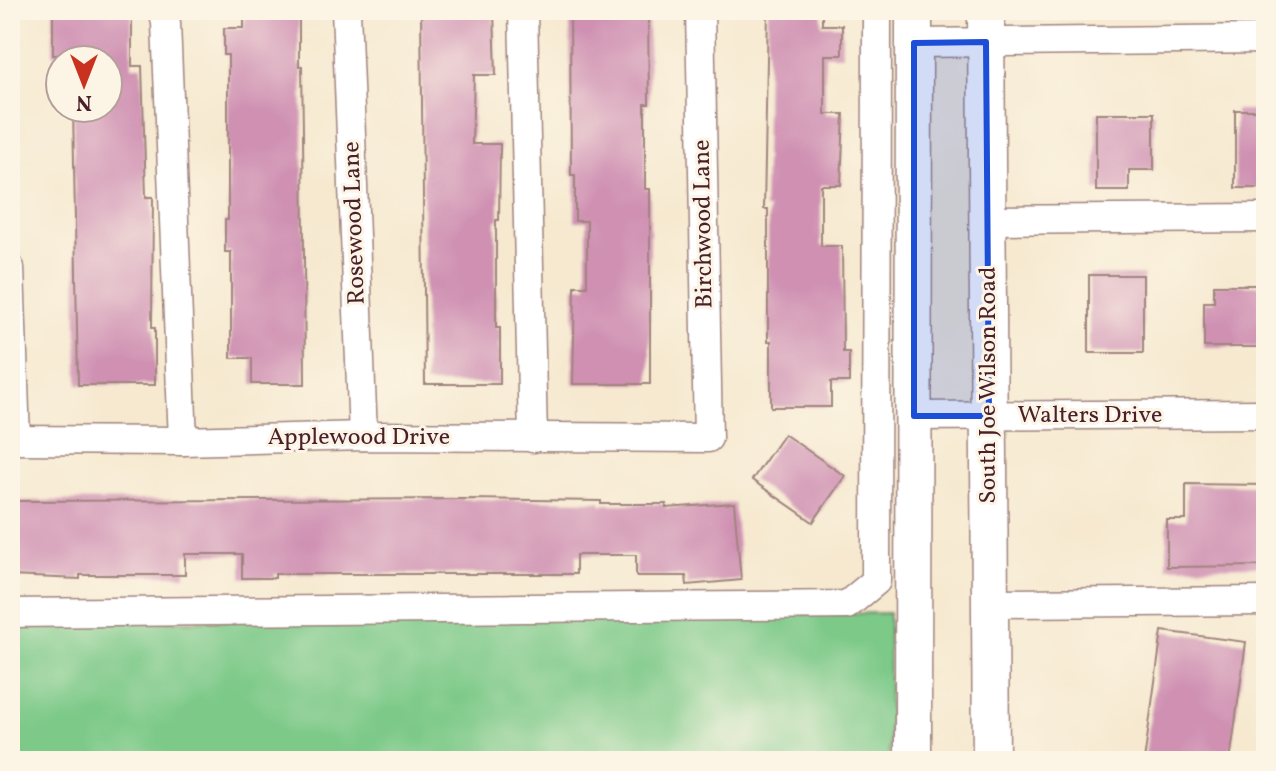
<svg xmlns="http://www.w3.org/2000/svg" width="1276" height="771" font-family="Vollkorn,serif">
	<style>
		.green { fill: #7bc988; stroke: #62745a; stroke-width: 2 }
		.building { fill: #cf90b2 }
		.lines { fill: none; stroke-linecap: round; stroke-linejoin: round }
		.minor-casing { stroke: #a0847e; stroke-width: 31 }
		.major-casing { stroke: #a0847e; stroke-width: 39 }
		.minor { stroke: #fff; stroke-width: 28 }
		.major { stroke: #fff; stroke-width: 36 }
		.marked { fill: #1d4ed8; fill-opacity: 0.2; stroke: #1d4ed8; stroke-width: 6; stroke-linejoin: round }
		.labels { text-anchor: middle; dominant-baseline: central; stroke-width: 6; stroke-linejoin: round; paint-order: stroke }
		.street-label { font-size: 24px; fill: #4a1f2b; stroke: #fcf5e5 }
	</style>
	<rect width="100%" height="100%" fill="#fcf5e5"/>
	<filter id="ink" filterUnits="userSpaceOnUse"><feTurbulence type="fractalNoise" baseFrequency=".0125" numOctaves="2"/><feDisplacementMap in="SourceGraphic" scale="16" xChannelSelector="R" yChannelSelector="G"/><feConvolveMatrix kernelMatrix="1 2 1 2 8 2 1 2 1" color-interpolation-filters="sRGB"/></filter>
	<filter id="wash" filterUnits="userSpaceOnUse"><feTurbulence type="fractalNoise" baseFrequency=".006" numOctaves="4" result="noise"/><feDisplacementMap in="SourceGraphic" scale="32" xChannelSelector="R" yChannelSelector="G"/><feGaussianBlur stdDeviation="1.8" result="paint"/><feColorMatrix in="noise" values="0 0 0 0 0 0 0 0 0 0 0 0 0 0 0 0 0 1.4 0 .05"/><feComposite in="paint" operator="in"/></filter>
	<g filter="url(#wash)">
		<rect width="100%" height="100%" fill="#f6e9d0"/>
		<!-- green -->
		<polygon class="green" points="889,613 889,761 10,761 10,623"/>
		<g id="blocks">
			<!-- building -->
			<g class="building">
				<polygon points="53,10 132,10 132,66 142,66 146,197 153,197 152,328 155,328 155,385 78,385 73,108 108,108 108,55 53,55"/>
				<polygon points="244,10 299,10 299,66 302,66 303,131 305,384 252,384 252,358 231,358 231,252 225,252 225,220 228,220 228,55 224,55 224,28 244,28"/>
				<polygon points="421,10 494,10 496,75 474,75 472,144 500,144 499,220 496,220 496,328 500,328 500,384 425,384"/>
				<polygon points="570,10 648,10 649,104 645,104 645,189 650,189 650,384 573,384 575,286 587,286 587,221 575,221 575,175 571,175"/>
				<polygon points="768,10 822,10 822,25 842,25 842,55 825,55 825,114 844,114 841,185 821,185 821,246 842,246 843,352 849,352 849,382 831,382 831,407 771,407 771,341 768,341 768,209 764,209"/>
				<rect x="1235" y="110" width="31" height="78"/>
				<polygon points="1096,113 1154,113 1154,170 1129,170 1129,191 1096,191"/>
				<rect x="1089" y="275" width="54" height="78"/>
				<polygon points="1214,285 1266,285 1266,347 1204,347 1204,302 1214,302"/>
				<polygon points="784,434 845,476 813,522 752,480"/>
				<polygon points="1186,484 1266,485 1266,566 1167,567 1167,520 1186,520"/>
				<polygon points="469,499 601,501 601,504 666,504 666,508 734,503 741,580 687,585 686,576 636,576 636,555 576,555 576,574 275,574 275,578 242,578 242,554 185,554 185,575 80,575 80,579 10,576 10,501"/>
				<polygon points="1162,631 1246,642 1230,761 1144,761"/>
			</g>
		</g>
	</g>
	<g filter="url(#ink)">
		<use href="#blocks" fill-opacity="0" stroke="#a0847e" stroke-width="2"/>
		<g class="lines">
			<!-- minor casing -->
			<g class="minor-casing">
				<g id="minor">
					<polyline points="163,10 166,23 183,441"/>
					<polyline points="346,10 363,436"/>
					<polyline points="523,10 533,438"/>
					<polyline points="914,43 1266,39"/>
					<polyline points="988,220 1266,218"/>
					<polyline points="10,268 16,440"/>
					<polyline points="914,416 1266,414"/>
					<polyline points="10,440 183,441 363,436 708,438 700,10"/>
					<polyline points="991,603 1266,601"/>
					<polyline points="10,613 847,605 876,581 877,10"/>
				</g>
			</g>
			<!-- major casing -->
			<g class="major-casing">
				<g id="major">
					<polyline points="986,10 991,761"/>
					<polyline points="913,761 914,10"/>
				</g>
			</g>
			<!-- minor -->
			<use href="#minor" class="minor"/>
			<!-- major -->
			<use href="#major" class="major"/>
		</g>
	</g>
	<!-- marked area -->
	<path class="marked" d="M986 42 989 416H914V43Z"/>
	<g class="labels">
		<!-- street labels -->
		<g class="street-label">
			<text transform="translate(355 223) rotate(-92)">Rosewood Lane</text>
			<text transform="translate(704 224) rotate(-91)">Birchwood Lane</text>
			<text transform="translate(989 385) rotate(-90)">South Joe Wilson Road</text>
			<text x="1090" y="416">Walters Drive</text>
			<text x="359" y="438">Applewood Drive</text>
		</g>
	</g>
	<!-- margin -->
	<rect width="1276" height="771" fill="none" stroke="#fcf5e5" stroke-width="40"/>
	<!-- north arrow -->
	<g transform="translate(84 84) rotate(180)"><circle r="38" fill="#fcf5e5" stroke="#b59f9b" stroke-width="2"/>
	<path d="M0-6L14 30L0 20L-14 30Z" fill="#c8321e"/>
	<text y="-12" font-size="22" font-weight="bold" text-anchor="middle" fill="#4a1f2b">N</text>
	</g>
</svg>
